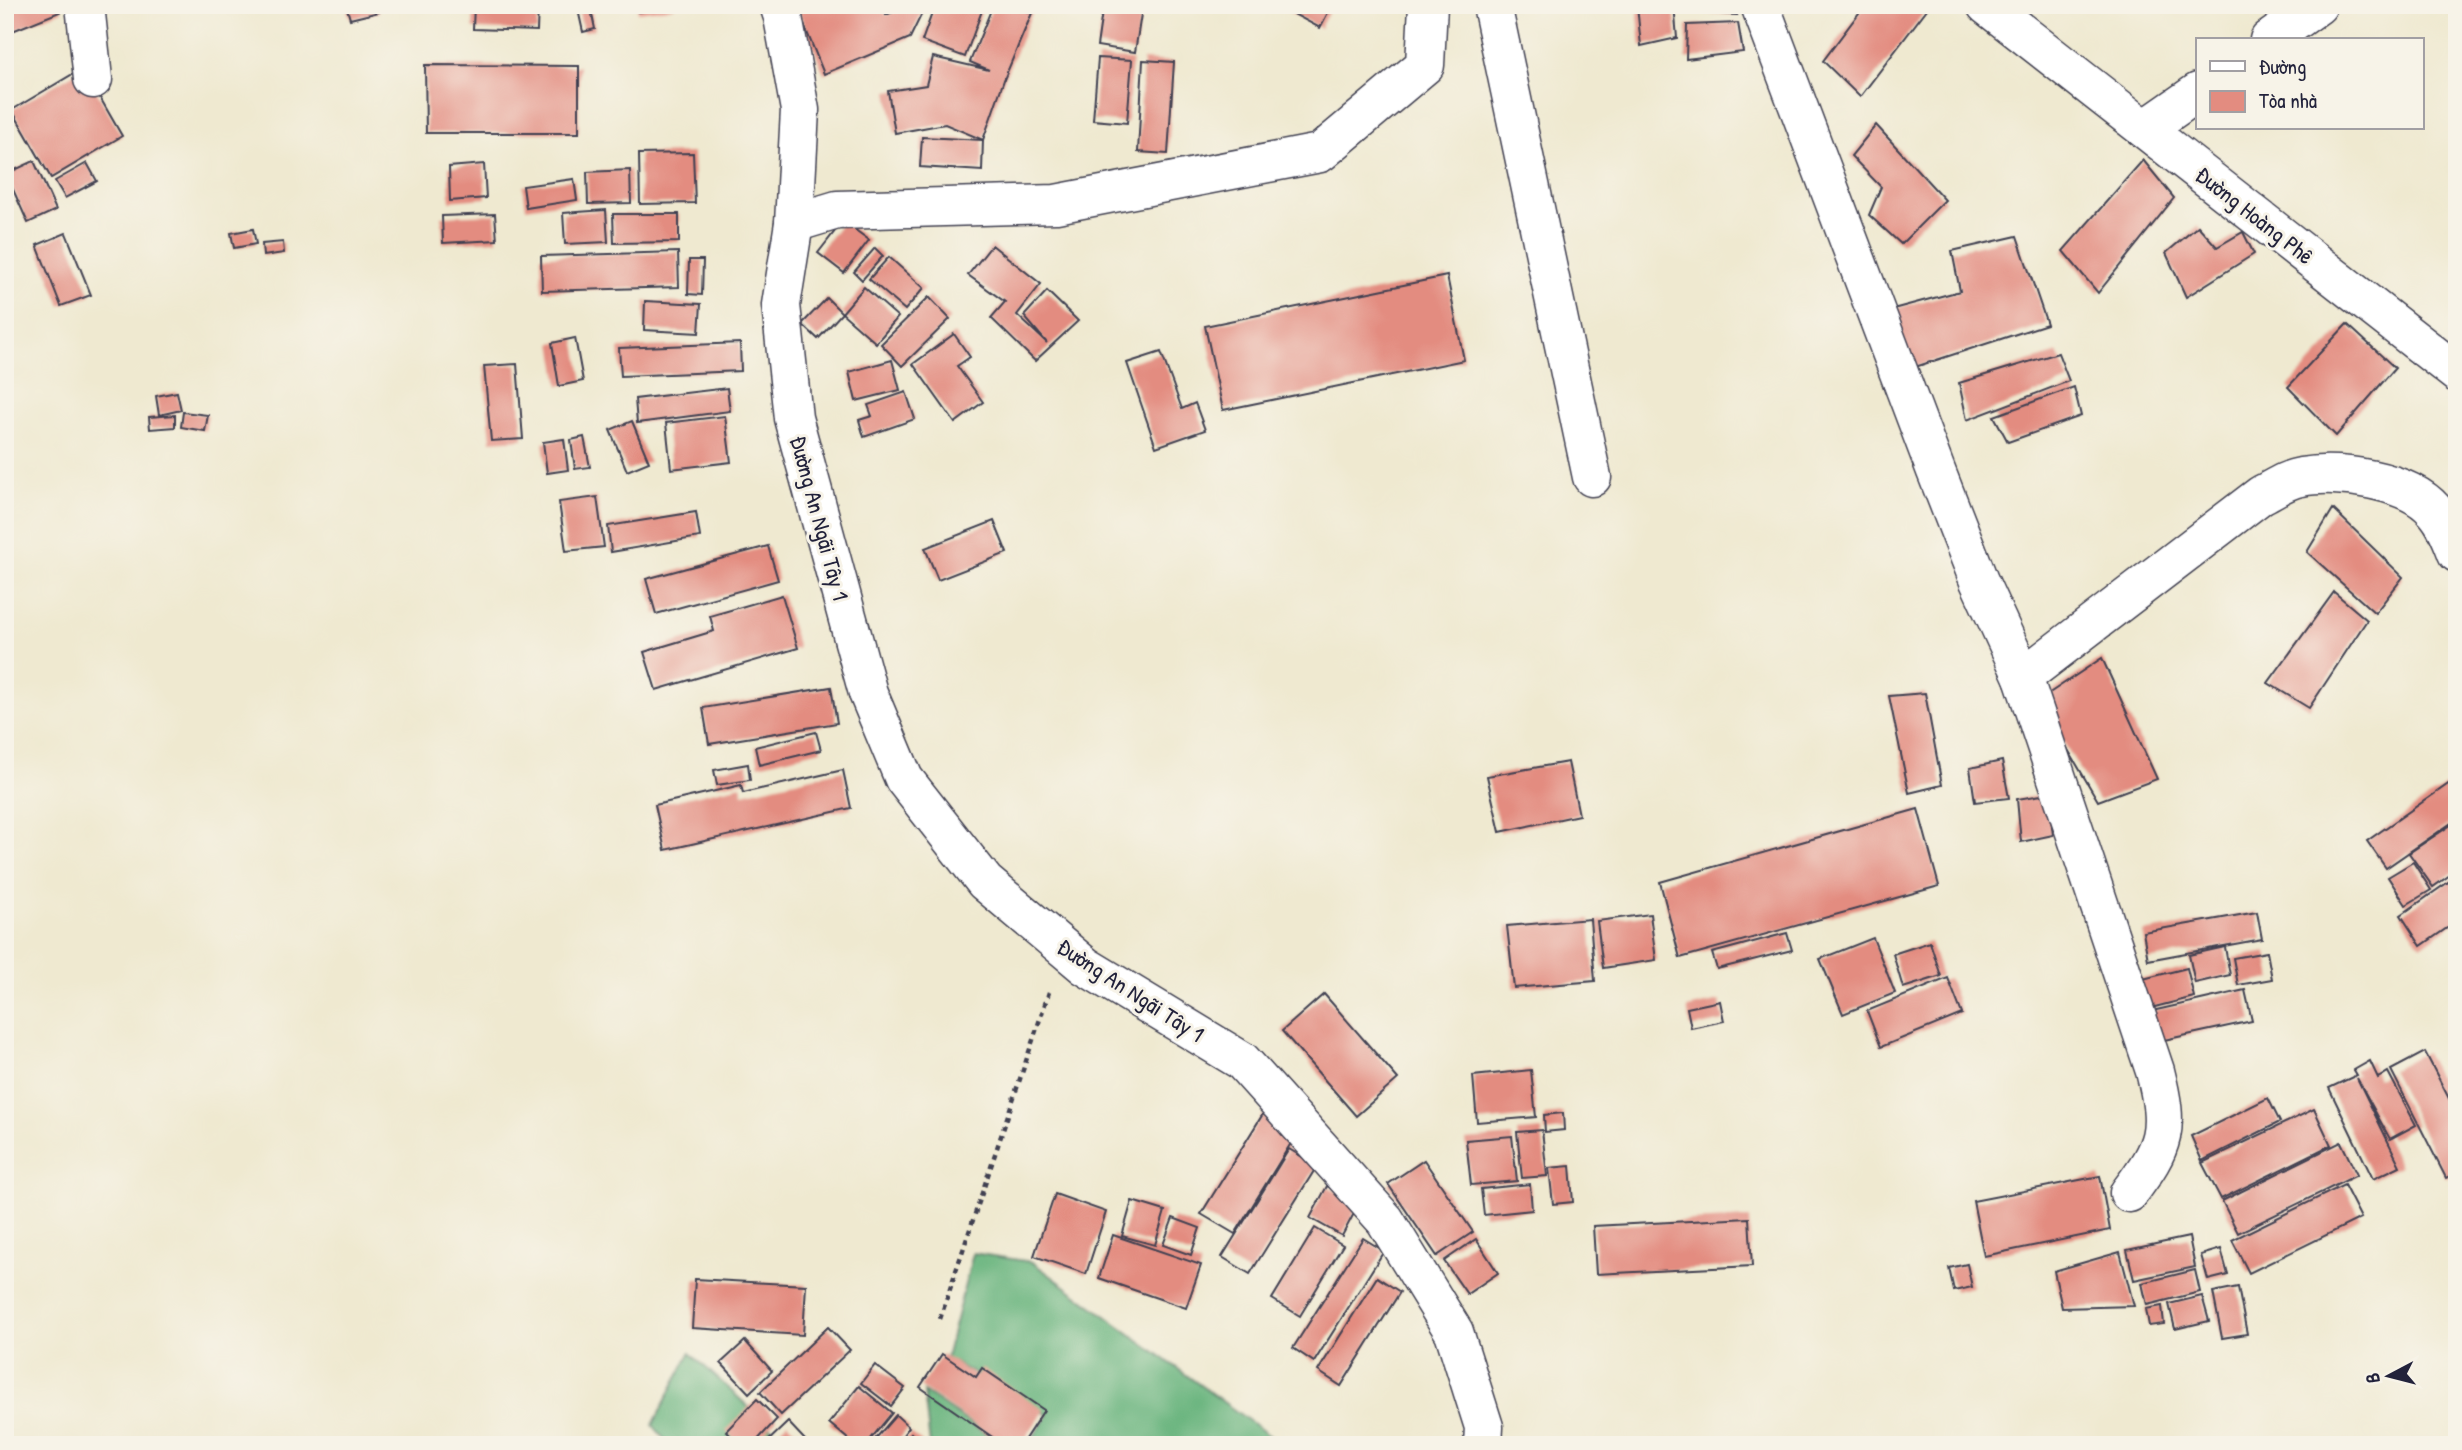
<svg xmlns="http://www.w3.org/2000/svg" width="2462" height="1450" font-family="'Patrick Hand',sans-serif">
	<style>
		.forest { fill: #68b47d; stroke: #456b5c; stroke-width: 2 }
		.building { fill: #e38c80 }
		.lines { fill: none; stroke-linecap: round; stroke-linejoin: round }
		.minor-casing { stroke: #414051; stroke-width: 41 }
		.path { stroke: #414051; stroke-width: 4.5; stroke-dasharray: 5 5; stroke-linecap: butt }
		.minor { stroke: #fff; stroke-width: 38 }
		.labels { text-anchor: middle; dominant-baseline: central; stroke-width: 6; stroke-linejoin: round; paint-order: stroke }
		.street-label { font-size: 23px; fill: #22223b; stroke: #f7f3e8 }
	</style>
	<rect width="100%" height="100%" fill="#f7f3e8"/>
	<filter id="ink" filterUnits="userSpaceOnUse"><feTurbulence type="fractalNoise" baseFrequency=".0143" numOctaves="2"/><feDisplacementMap in="SourceGraphic" scale="14" xChannelSelector="R" yChannelSelector="G"/><feConvolveMatrix kernelMatrix="1 2 1 2 8 2 1 2 1" color-interpolation-filters="sRGB"/></filter>
	<filter id="wash" filterUnits="userSpaceOnUse"><feTurbulence type="fractalNoise" baseFrequency=".00686" numOctaves="4" result="noise"/><feDisplacementMap in="SourceGraphic" scale="28" xChannelSelector="R" yChannelSelector="G"/><feGaussianBlur stdDeviation="1.57" result="paint"/><feColorMatrix in="noise" values="0 0 0 0 0 0 0 0 0 0 0 0 0 0 0 0 0 1.4 0 .05"/><feComposite in="paint" operator="in"/></filter>
	<g filter="url(#wash)">
		<rect width="100%" height="100%" fill="#efe9d0"/>
		<!-- forest -->
		<g class="forest">
			<polygon points="973,1253 1032,1262 1282,1445 1028,1445 1048,1415 946,1358"/>
			<polygon points="690,1353 790,1445 669,1445 653,1425"/>
			<polygon points="924,1392 1002,1445 930,1445"/>
		</g>
		<g id="blocks">
			<!-- building -->
			<g class="building">
				<polygon points="5,5 60,5 62,11 5,34"/>
				<polygon points="346,5 378,5 379,12 350,19"/>
				<polygon points="474,5 538,5 537,31 473,29"/>
				<polygon points="577,5 590,5 595,29 583,32"/>
				<polygon points="637,5 675,5 675,7 638,12"/>
				<polygon points="796,5 883,5 886,15 910,5 926,5 910,38 824,74"/>
				<polygon points="935,5 984,5 965,57 922,41"/>
				<polygon points="993,5 1013,5 1032,13 1005,77 983,140 945,124 895,133 888,91 926,85 933,57 989,70 970,62"/>
				<polygon points="1103,5 1142,8 1135,52 1097,46"/>
				<polygon points="1284,5 1332,5 1320,28 1282,8"/>
				<polygon points="1637,5 1674,5 1677,38 1641,46"/>
				<polygon points="1682,5 1734,5 1737,15 1682,12"/>
				<polygon points="1865,5 1924,5 1927,9 1860,97 1823,61"/>
				<polygon points="1738,23 1743,52 1686,59 1687,25"/>
				<polygon points="1098,58 1132,60 1127,123 1093,120"/>
				<polygon points="1143,60 1174,62 1168,154 1138,152"/>
				<polygon points="425,65 579,66 579,133 426,133"/>
				<polygon points="83,68 122,136 51,178 12,110"/>
				<polygon points="1876,125 1945,200 1901,244 1869,215 1881,187 1851,156"/>
				<polygon points="922,137 983,140 982,171 920,167"/>
				<polygon points="693,153 695,203 640,204 639,154"/>
				<polygon points="2143,160 2174,198 2098,293 2063,251"/>
				<polygon points="34,161 56,210 28,223 6,174"/>
				<polygon points="87,163 97,181 65,198 55,181"/>
				<polygon points="484,164 486,198 450,201 449,167"/>
				<polygon points="630,170 631,203 588,204 587,172"/>
				<polygon points="574,179 577,200 526,208 523,186"/>
				<polygon points="606,210 608,242 565,244 563,213"/>
				<polygon points="495,214 497,240 443,243 442,216"/>
				<polygon points="613,214 679,214 679,242 614,243"/>
				<polygon points="843,221 869,240 844,273 818,253"/>
				<polygon points="2198,226 2217,247 2243,232 2254,254 2186,297 2166,253"/>
				<polygon points="253,229 256,244 234,248 231,233"/>
				<polygon points="66,233 91,295 61,306 37,245"/>
				<polygon points="2017,236 2047,324 1912,368 1893,309 1960,291 1952,251"/>
				<polygon points="283,242 284,253 263,256 262,244"/>
				<polygon points="992,245 1041,284 1017,315 1047,343 1024,316 1047,291 1078,321 1035,361 991,318 1005,302 968,275"/>
				<polygon points="875,248 883,256 862,280 854,272"/>
				<polygon points="678,252 679,287 542,291 541,256"/>
				<polygon points="889,257 924,288 905,310 869,279"/>
				<polygon points="689,260 703,260 702,295 688,294"/>
				<polygon points="1447,276 1464,360 1223,410 1205,326"/>
				<polygon points="864,287 898,317 876,343 842,313"/>
				<polygon points="929,297 950,319 902,366 881,344"/>
				<polygon points="827,298 842,313 818,339 802,324"/>
				<polygon points="645,301 701,304 699,333 644,330"/>
				<polygon points="2347,324 2395,368 2336,436 2288,387"/>
				<polygon points="954,334 970,357 957,366 983,402 955,423 913,364"/>
				<polygon points="575,338 583,381 559,386 552,343"/>
				<polygon points="740,343 741,371 621,376 619,348"/>
				<polygon points="1161,352 1182,409 1195,403 1205,430 1156,447 1127,363"/>
				<polygon points="2058,353 2069,381 1967,420 1959,383"/>
				<polygon points="892,360 900,390 856,401 849,372"/>
				<polygon points="517,364 523,439 491,441 484,366"/>
				<polygon points="2074,387 2081,416 2008,442 1994,416"/>
				<polygon points="727,388 730,411 637,423 635,399"/>
				<polygon points="177,392 181,410 159,415 156,396"/>
				<polygon points="906,392 915,419 864,437 859,420 872,416 868,405"/>
				<polygon points="183,412 208,415 205,431 181,427"/>
				<polygon points="175,415 175,427 150,429 149,417"/>
				<polygon points="725,416 731,462 671,469 666,423"/>
				<polygon points="632,421 649,462 627,471 610,430"/>
				<polygon points="584,437 590,467 575,469 571,440"/>
				<polygon points="564,439 568,470 547,473 543,442"/>
				<polygon points="597,497 604,547 566,551 559,502"/>
				<polygon points="2333,509 2403,577 2375,613 2307,552"/>
				<polygon points="696,512 700,537 611,552 608,526"/>
				<polygon points="994,521 1007,553 938,580 925,548"/>
				<polygon points="768,546 778,580 656,614 646,579"/>
				<polygon points="2334,592 2367,620 2309,708 2268,683"/>
				<polygon points="782,595 798,648 656,690 644,652 714,631 710,616"/>
				<polygon points="2102,658 2157,779 2098,801 2039,700"/>
				<polygon points="831,687 837,723 709,744 703,708"/>
				<polygon points="1925,693 1942,785 1909,793 1889,696"/>
				<polygon points="816,732 821,750 759,765 755,747"/>
				<polygon points="2002,761 2009,798 1975,802 1970,768"/>
				<polygon points="1568,762 1579,815 1500,832 1487,776"/>
				<polygon points="748,764 750,780 717,785 714,770"/>
				<polygon points="843,770 851,808 665,850 655,805 741,785 743,793"/>
				<polygon points="2457,778 2457,819 2386,868 2367,841"/>
				<polygon points="2048,794 2053,835 2021,842 2017,799"/>
				<polygon points="1918,809 1939,886 1680,958 1660,882"/>
				<polygon points="2457,821 2457,870 2433,887 2409,853"/>
				<polygon points="2413,862 2431,890 2406,905 2388,877"/>
				<polygon points="2457,876 2457,921 2421,946 2401,915"/>
				<polygon points="2257,912 2262,939 2148,960 2143,932"/>
				<polygon points="1650,914 1656,960 1603,968 1597,921"/>
				<polygon points="1590,919 1595,981 1514,988 1507,926"/>
				<polygon points="1787,933 1792,950 1717,969 1712,953"/>
				<polygon points="1873,938 1895,993 1843,1014 1820,959"/>
				<polygon points="1930,942 1941,976 1903,988 1893,954"/>
				<polygon points="2225,947 2230,975 2195,983 2189,955"/>
				<polygon points="2267,952 2272,979 2238,985 2233,958"/>
				<polygon points="2187,968 2194,997 2139,1011 2131,982"/>
				<polygon points="1948,978 1962,1014 1881,1047 1867,1011"/>
				<polygon points="2245,990 2252,1021 2150,1043 2143,1013"/>
				<polygon points="1324,994 1398,1079 1356,1116 1282,1031"/>
				<polygon points="1720,1001 1724,1021 1691,1028 1687,1008"/>
				<polygon points="2425,1052 2457,1114 2457,1173 2446,1178 2391,1070"/>
				<polygon points="2370,1061 2378,1078 2388,1072 2416,1125 2390,1139 2357,1078 2400,1166 2373,1179 2329,1088 2357,1075 2354,1070"/>
				<polygon points="1531,1070 1536,1117 1477,1122 1473,1076"/>
				<polygon points="2268,1098 2280,1122 2202,1161 2191,1136"/>
				<polygon points="2314,1109 2331,1145 2221,1199 2202,1163"/>
				<polygon points="1563,1113 1564,1130 1545,1132 1544,1115"/>
				<polygon points="1263,1114 1296,1135 1235,1234 1201,1214"/>
				<polygon points="1542,1130 1547,1176 1522,1178 1517,1132"/>
				<polygon points="1512,1136 1517,1181 1471,1185 1466,1140"/>
				<polygon points="2341,1142 2357,1175 2238,1233 2222,1201"/>
				<polygon points="1289,1149 1317,1166 1250,1274 1222,1257"/>
				<polygon points="1424,1160 1473,1232 1437,1256 1388,1184"/>
				<polygon points="1570,1166 1573,1202 1553,1204 1549,1168"/>
				<polygon points="2100,1176 2110,1230 1984,1256 1973,1201"/>
				<polygon points="1530,1184 1532,1210 1484,1215 1481,1189"/>
				<polygon points="2344,1185 2361,1218 2249,1273 2232,1240"/>
				<polygon points="1327,1186 1359,1204 1342,1236 1310,1218"/>
				<polygon points="1055,1194 1106,1212 1086,1274 1034,1256"/>
				<polygon points="1132,1201 1165,1211 1155,1245 1122,1236"/>
				<polygon points="1173,1218 1200,1228 1191,1255 1163,1245"/>
				<polygon points="1749,1218 1752,1266 1596,1274 1593,1226"/>
				<polygon points="1315,1228 1343,1245 1300,1316 1272,1299"/>
				<polygon points="1113,1235 1201,1265 1186,1308 1099,1278"/>
				<polygon points="2189,1237 2195,1267 2134,1280 2127,1250"/>
				<polygon points="1363,1238 1384,1251 1314,1362 1293,1348"/>
				<polygon points="1476,1239 1498,1273 1467,1294 1444,1261"/>
				<polygon points="2221,1249 2228,1275 2208,1280 2201,1255"/>
				<polygon points="2120,1252 2134,1306 2062,1308 2054,1271"/>
				<polygon points="1967,1264 1972,1287 1954,1291 1949,1268"/>
				<polygon points="2195,1270 2200,1292 2147,1305 2142,1283"/>
				<polygon points="1377,1277 1400,1292 1341,1386 1318,1371"/>
				<polygon points="695,1279 806,1285 803,1335 692,1328"/>
				<polygon points="2238,1287 2247,1334 2222,1338 2213,1292"/>
				<polygon points="2202,1296 2209,1321 2175,1329 2169,1304"/>
				<polygon points="2162,1306 2164,1324 2149,1326 2146,1309"/>
				<polygon points="828,1327 850,1350 781,1415 760,1392"/>
				<polygon points="745,1341 772,1371 749,1393 721,1363"/>
				<polygon points="942,1354 976,1377 982,1368 1044,1410 1021,1445 1004,1445 920,1387"/>
				<polygon points="875,1365 905,1388 891,1406 861,1383"/>
				<polygon points="859,1386 892,1413 866,1445 855,1445 829,1423"/>
				<polygon points="757,1399 777,1419 753,1445 740,1445 726,1431"/>
				<polygon points="896,1415 909,1427 895,1445 870,1445"/>
				<polygon points="788,1422 805,1440 800,1445 764,1445"/>
				<polygon points="911,1433 925,1445 901,1445"/>
			</g>
		</g>
	</g>
	<g filter="url(#ink)">
		<use href="#blocks" fill-opacity="0" stroke="#414051" stroke-width="2"/>
		<g class="lines">
			<!-- minor casing -->
			<g class="minor-casing">
				<g id="minor">
					<polyline points="85,5 93,79"/>
					<polyline points="779,5 783,17 800,110 794,223 781,305 793,418 868,693 904,779 985,882 1085,966 1242,1061 1385,1220 1454,1332 1484,1427 1483,1445"/>
					<polyline points="1492,5 1592,477"/>
					<path d="M1760 5 1936 471 1979 581 2023 677 2155 1071C2170 1130 2165 1145 2129 1193"/>
					<polyline points="1986,5 2457,373"/>
					<polyline points="2269,40 2318,5"/>
					<polyline points="2145,129 2198,92"/>
					<polyline points="794,223 837,210 1056,204 1320,153 1425,65 1428,5"/>
					<path d="M2023 677 2261 495C2273 489 2287 479 2301 477 2338 470 2408 480 2434 510 2445 522 2451 537 2457 553"/>
				</g>
			</g>
			<!-- path -->
			<polyline class="path" points="940,1319 1049,992"/>
			<!-- minor -->
			<use href="#minor" class="minor"/>
		</g>
	</g>
	<g class="labels">
		<!-- street labels -->
		<g class="street-label">
			<text transform="translate(2255 215) rotate(38)">Đường Hoàng Phê</text>
			<text transform="translate(820 518) rotate(75)">Đường An Ngãi Tây 1</text>
			<text transform="translate(1131 990) rotate(33)">Đường An Ngãi Tây 1</text>
		</g>
	</g>
	<!-- margin -->
	<rect width="2462" height="1450" fill="none" stroke="#f7f3e8" stroke-width="28"/>
	<!-- legend -->
	<rect x="2196" y="38" width="228" height="91" fill="#f7f3e8" stroke="#a29fa3" stroke-width="2"/>
	<rect x="2210" y="61" width="35" height="10" fill="#ffffff" stroke="#a29fa3" stroke-width="2"/>
	<text x="2259" y="74" font-size="21" fill="#22223b">Đường</text>
	<rect x="2210" y="91" width="35" height="21" fill="#e38c80" stroke="#a29fa3" stroke-width="2"/>
	<text x="2259" y="108" font-size="21" fill="#22223b">Tòa nhà</text>
	<!-- north arrow -->
	<g transform="translate(2389 1376) rotate(263)" stroke="#f7f3e8" stroke-width="5" paint-order="stroke">
	<path d="M0-5L12 26L0 18L-12 26Z" fill="#22223b"/>
	<text y="-10" font-size="19" font-weight="bold" text-anchor="middle" fill="#22223b">B</text>
	</g>
</svg>
